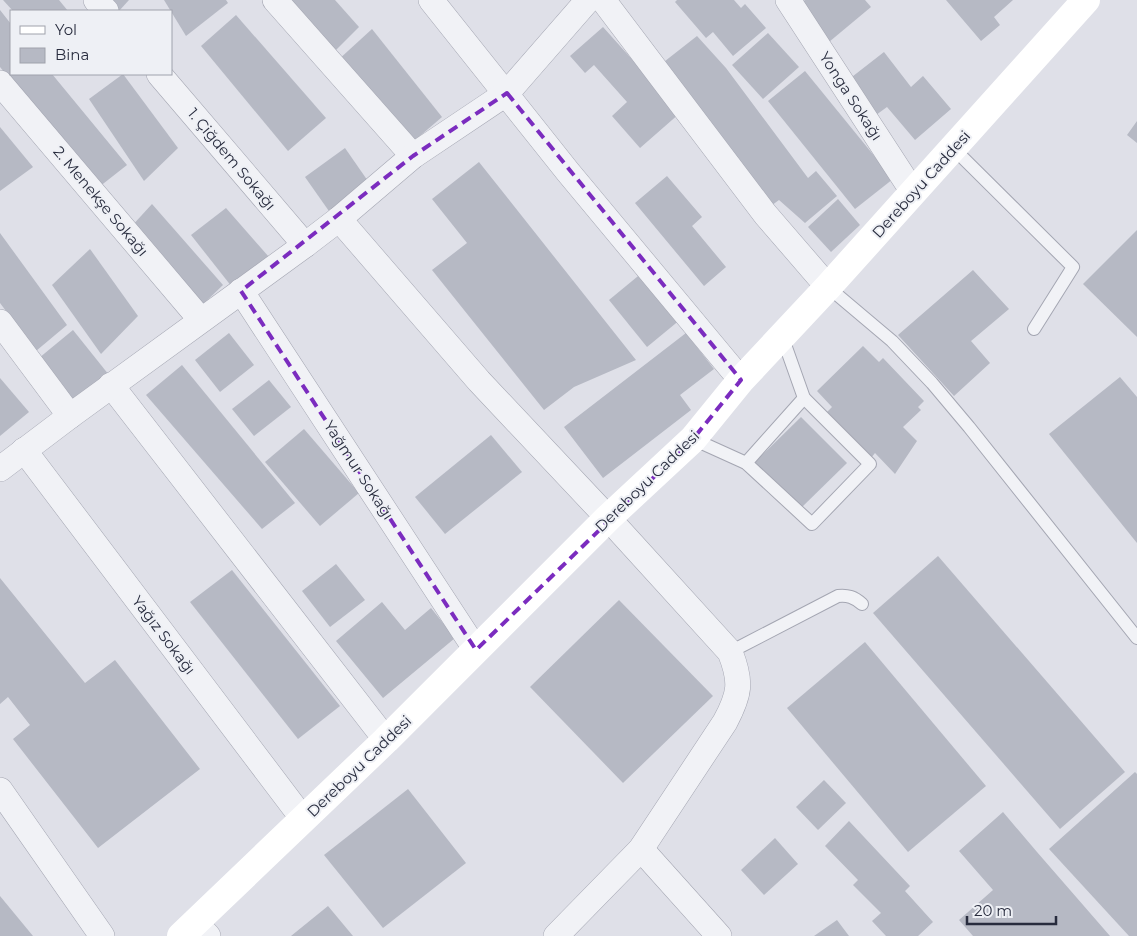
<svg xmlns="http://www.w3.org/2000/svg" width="1137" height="936" font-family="Montserrat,sans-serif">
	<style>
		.building { fill: #b6b9c4 }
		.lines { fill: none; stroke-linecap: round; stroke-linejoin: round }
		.service-casing { stroke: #a4a6b2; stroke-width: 14 }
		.minor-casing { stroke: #a4a6b2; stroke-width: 26 }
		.service { stroke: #f1f2f6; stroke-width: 12 }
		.minor { stroke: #f1f2f6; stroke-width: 25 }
		.secondary { stroke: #fff; stroke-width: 28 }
		.marked { fill: none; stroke: #7b2cbf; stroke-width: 4; stroke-dasharray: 10 6; stroke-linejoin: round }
		.labels { text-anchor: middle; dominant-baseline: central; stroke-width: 4; stroke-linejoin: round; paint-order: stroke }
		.street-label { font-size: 15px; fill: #282c3e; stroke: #eef0f5 }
	</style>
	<rect width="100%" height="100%" fill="#dfe0e8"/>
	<!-- building -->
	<g class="building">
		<polygon points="3,0 59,0 68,11 13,11"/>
		<polygon points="103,0 129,0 119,11 111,11"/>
		<polygon points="164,0 226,0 228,3 186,36"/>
		<polygon points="287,0 335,0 359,27 333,53"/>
		<polygon points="677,0 734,0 741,8 745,4 766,28 733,56 713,32 706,38 675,2"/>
		<polygon points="805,0 865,0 871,7 829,42 798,5"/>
		<polygon points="946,0 1013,0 994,17 1000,25 981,41"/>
		<polygon points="0,10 11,24 11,74 52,74 127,165 99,187 0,67"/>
		<polygon points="236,15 326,118 288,151 201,46"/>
		<polygon points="603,27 680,113 640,148 612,116 627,102 594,65 585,73 570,56"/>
		<polygon points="372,29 442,117 406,148 337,61"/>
		<polygon points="768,33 799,67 763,99 732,65"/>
		<polygon points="697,36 726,68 808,178 816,171 837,196 805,223 779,200 768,208 660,65"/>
		<polygon points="884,52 911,87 923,76 951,109 915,140 887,107 876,115 848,80"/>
		<polygon points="805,71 893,179 855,209 768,101"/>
		<polygon points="123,74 178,148 144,181 89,99"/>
		<polygon points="1137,121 1137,143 1127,135"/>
		<polygon points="0,127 33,167 0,191"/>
		<polygon points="345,148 370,184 331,214 305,177"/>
		<polygon points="479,162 636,360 574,387 544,410 432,270 467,243 432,199"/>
		<polygon points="667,176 702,217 692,226 726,267 704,286 635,203"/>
		<polygon points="838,199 860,225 831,252 808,227"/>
		<polygon points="152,204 223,285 199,308 130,228"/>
		<polygon points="226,208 269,257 232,287 191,235"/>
		<polygon points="1137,230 1137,337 1083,284"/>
		<polygon points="0,233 67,325 36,351 0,303"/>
		<polygon points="90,249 138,316 101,354 52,285"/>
		<polygon points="973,270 1009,309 971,341 990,363 954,396 898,335"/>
		<polygon points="643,272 681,319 647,347 609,300"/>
		<polygon points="73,330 109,375 71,404 39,358"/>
		<polygon points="229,333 254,365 220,392 195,360"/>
		<polygon points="686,333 714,369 680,395 691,410 603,478 564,427"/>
		<polygon points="863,346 879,362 883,358 924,401 918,407 921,410 903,427 917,441 895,474 875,453 871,458 827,412 832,407 817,391"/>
		<polygon points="182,365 295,503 262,529 146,395"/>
		<polygon points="1120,377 1137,397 1137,543 1049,434"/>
		<polygon points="0,378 29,412 0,436"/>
		<polygon points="269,380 291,407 254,436 232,409"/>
		<polygon points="801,417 847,463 800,509 755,462"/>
		<polygon points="304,429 359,493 320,526 265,462"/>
		<polygon points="491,435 522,472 445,534 415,497"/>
		<polygon points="938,556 1125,772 1060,829 873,613"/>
		<polygon points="336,564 365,600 330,627 302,591"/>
		<polygon points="232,570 340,706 298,739 190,602"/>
		<polygon points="0,578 85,683 115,660 200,769 98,848 13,739 30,725 8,697 0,704"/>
		<polygon points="619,600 713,696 623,783 530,687"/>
		<polygon points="382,602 405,630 431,608 455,638 383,698 336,641"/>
		<polygon points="865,642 986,786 908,852 787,708"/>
		<polygon points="1135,772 1137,774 1137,936 1129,936 1049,849"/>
		<polygon points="824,780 846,803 818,830 796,807"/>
		<polygon points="408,789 466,863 383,928 324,855"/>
		<polygon points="1003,812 1037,852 1110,936 973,936 959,920 993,890 959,851"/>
		<polygon points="849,821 910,886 905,891 933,922 918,936 886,936 872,921 881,913 853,885 858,880 825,846"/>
		<polygon points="775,838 798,864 764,895 741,870"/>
		<polygon points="0,896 33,936 0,936"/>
		<polygon points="328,906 353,936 291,936"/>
		<polygon points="837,920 849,936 814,936"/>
	</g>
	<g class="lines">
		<!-- service casing -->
		<g class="service-casing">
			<g id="service">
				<polyline points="953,148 1073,267 1034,329"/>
				<polyline points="828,287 892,341 932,383 969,427 1137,638"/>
				<polyline points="693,439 746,463 812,524 870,464 804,398 782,336"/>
				<polyline points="746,463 804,398"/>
				<path d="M730 652 838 596C848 595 854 597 862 604"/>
			</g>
		</g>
		<!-- minor casing -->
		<g class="minor-casing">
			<g id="minor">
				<polyline points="96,0 106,11"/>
				<polyline points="275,0 413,156"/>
				<polyline points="431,0 568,172 741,380"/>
				<polyline points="603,0 765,214 828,287"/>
				<polyline points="788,0 913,192"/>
				<polyline points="159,74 305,245"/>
				<polyline points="0,83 201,320"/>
				<path d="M339 219 479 381 608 518 730 652C742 682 740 694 725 722L641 849 556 936"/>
				<polyline points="241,291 476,650"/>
				<polyline points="0,322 70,416"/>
				<polyline points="111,385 386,740"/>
				<polyline points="24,450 303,819"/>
				<polyline points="0,469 70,416 305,245 339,219 413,156 507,93 588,0"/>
				<polyline points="0,790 102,936"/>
				<polyline points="641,849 719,936"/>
				<polyline points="195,922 208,936"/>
			</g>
		</g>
		<!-- service -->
		<use href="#service" class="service"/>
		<!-- minor -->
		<use href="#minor" class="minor"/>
		<!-- secondary -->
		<polyline class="secondary" points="181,936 386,740 608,518 693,439 741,380 828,287 1086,0"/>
	</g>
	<!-- marked area -->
	<path class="marked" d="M507 93 741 380 693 439 476 650 241 291 413 156Z"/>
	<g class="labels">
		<!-- street labels -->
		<g class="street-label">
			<text transform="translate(851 96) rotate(57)">Yonga Sokağı</text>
			<text transform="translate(232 159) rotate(50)">1. Çiğdem Sokağı</text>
			<text transform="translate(921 184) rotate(-48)">Dereboyu Caddesi</text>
			<text transform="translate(101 201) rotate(50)">2. Menekşe Sokağı</text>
			<text transform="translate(359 470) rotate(57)">Yağmur Sokağı</text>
			<text transform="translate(647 481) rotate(-44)">Dereboyu Caddesi</text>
			<text transform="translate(164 635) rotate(53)">Yağız Sokağı</text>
			<text transform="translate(359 766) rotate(-44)">Dereboyu Caddesi</text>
		</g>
	</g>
	<!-- legend -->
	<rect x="10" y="10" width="162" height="65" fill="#eef0f5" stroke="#9fa2ac"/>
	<rect x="20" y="26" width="25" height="8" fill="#ffffff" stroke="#9fa2ac"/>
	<text x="55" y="35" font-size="15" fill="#282c3e">Yol</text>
	<rect x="20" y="48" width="25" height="15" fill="#b6b9c4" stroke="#9fa2ac"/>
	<text x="55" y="60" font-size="15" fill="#282c3e">Bina</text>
	<!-- scale -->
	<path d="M967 916v8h89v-8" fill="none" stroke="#282c3e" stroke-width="2.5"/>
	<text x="974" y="916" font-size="15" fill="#282c3e" stroke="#eef0f5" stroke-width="4" paint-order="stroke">20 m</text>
</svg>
